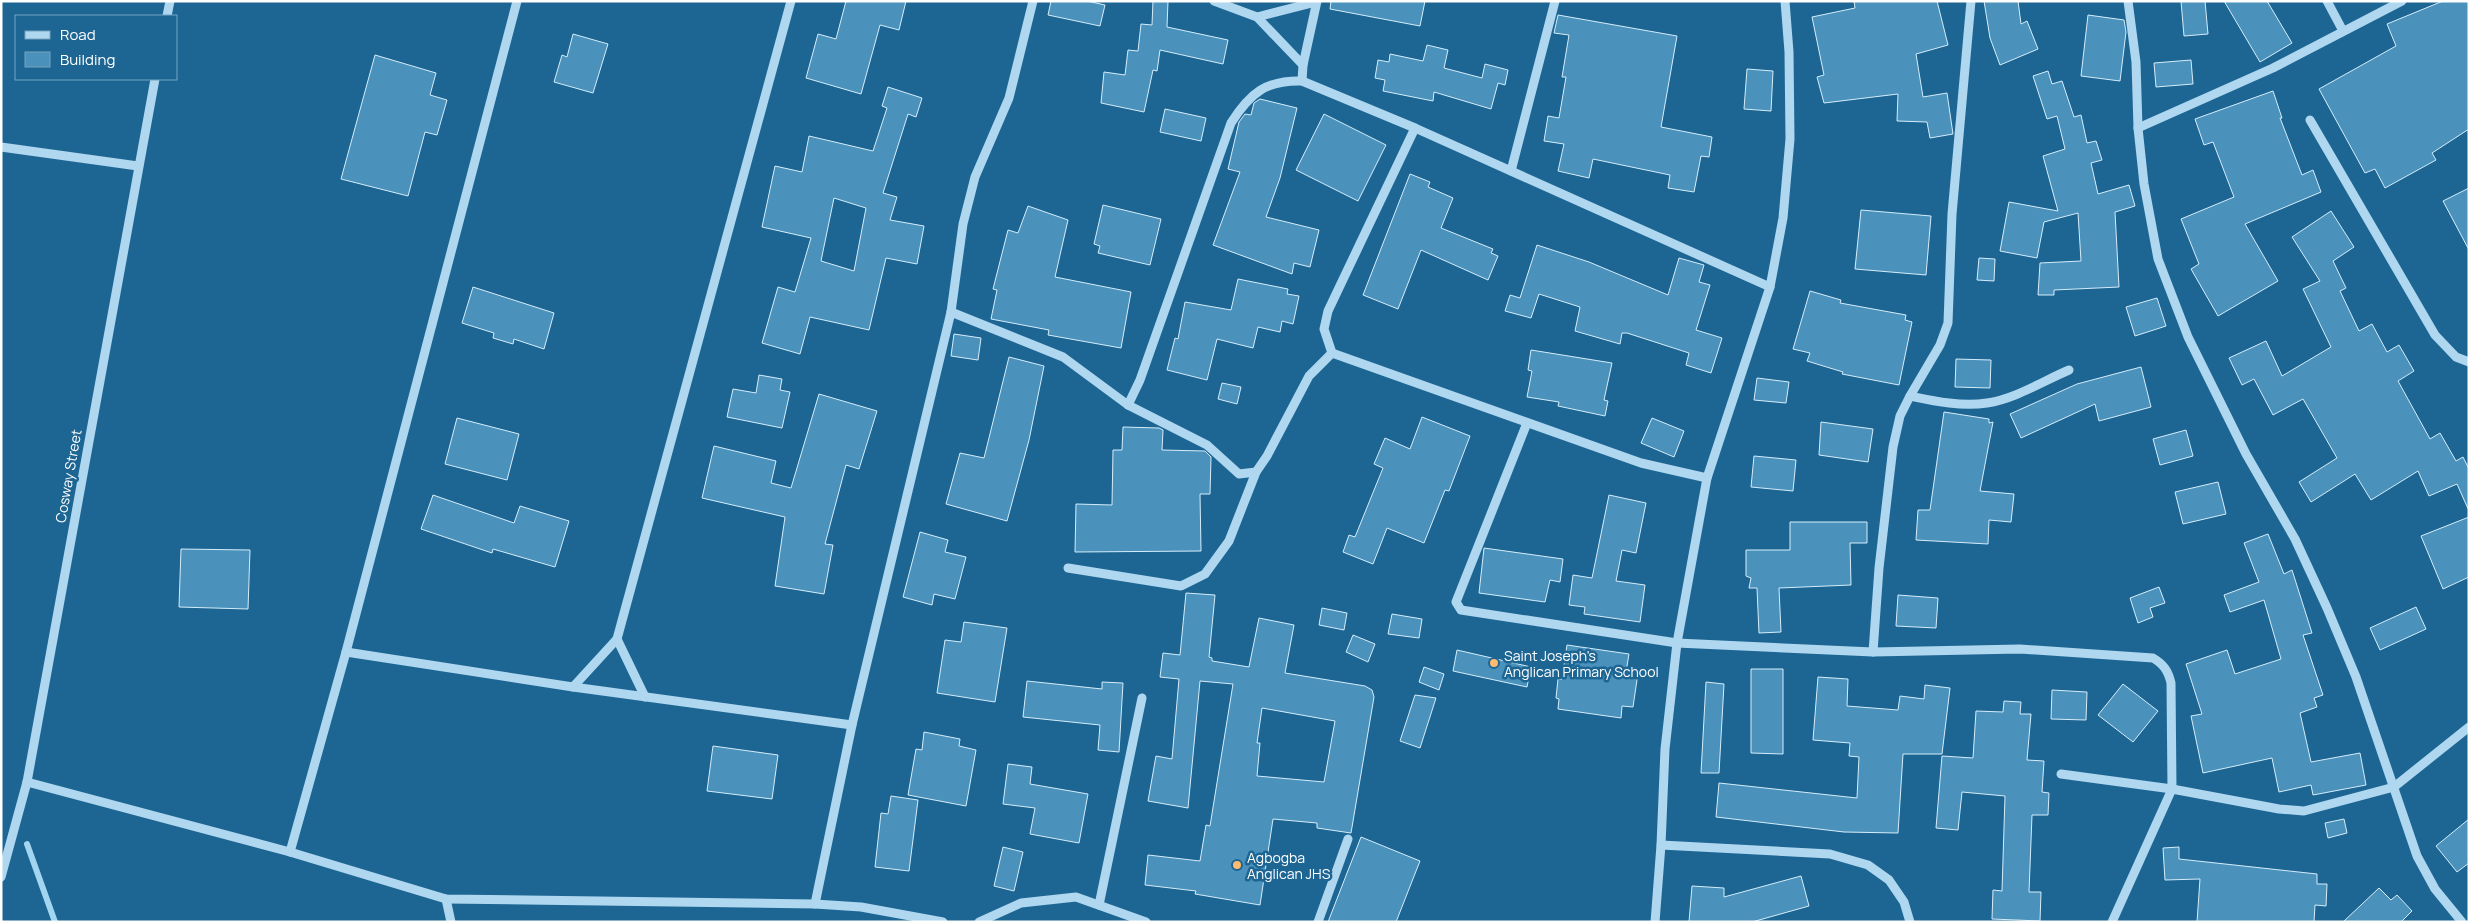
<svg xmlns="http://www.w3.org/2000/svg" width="2470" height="923" font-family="Manrope,sans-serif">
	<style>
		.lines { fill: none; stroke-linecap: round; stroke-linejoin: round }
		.stream { stroke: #a2d5f0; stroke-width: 6 }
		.building { fill: #4a92bc; stroke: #d5edfa; fill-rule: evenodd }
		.minor { stroke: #afd7ef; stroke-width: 9 }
		.poi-dot { fill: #feba6e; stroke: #1d6694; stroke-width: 2 }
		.labels { text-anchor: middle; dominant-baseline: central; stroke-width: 5; stroke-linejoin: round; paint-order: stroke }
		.street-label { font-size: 14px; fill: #fff; stroke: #1d6694 }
		.poi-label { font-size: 14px; fill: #fff; stroke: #1d6694; text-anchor: start }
	</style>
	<rect width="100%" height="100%" fill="#1d6694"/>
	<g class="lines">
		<!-- stream -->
		<polyline class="stream" points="27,844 55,922"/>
	</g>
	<!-- building -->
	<g class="building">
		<polygon points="846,1 906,1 899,30 880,25 861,94 806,78 818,34 836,39"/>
		<polygon points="1051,1 1087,1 1105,5 1100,26 1048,15"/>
		<polygon points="1153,1 1168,1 1167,27 1228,40 1223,64 1160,50 1157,71 1153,70 1144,112 1101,103 1104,72 1125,75 1128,50 1138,51 1141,24 1152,25"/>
		<polygon points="1331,1 1425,1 1420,26 1330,9"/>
		<polygon points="1854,1 1937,1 1948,45 1916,54 1923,97 1947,93 1953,134 1930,138 1927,122 1897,121 1898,94 1824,103 1817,77 1824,75 1812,17 1855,8"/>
		<polygon points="1984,1 2018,1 2021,24 2027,21 2038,49 2000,65 1990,38"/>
		<polygon points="2181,1 2205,1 2208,34 2184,36"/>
		<polygon points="2224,1 2267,1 2292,43 2260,62"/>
		<polygon points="2443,1 2469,1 2469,129 2432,153 2436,160 2385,188 2375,169 2365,173 2319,89 2396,46 2387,24"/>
		<polygon points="1558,15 1677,36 1661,127 1712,137 1709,157 1701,156 1694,192 1668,188 1670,175 1593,159 1589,178 1558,171 1564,144 1544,141 1548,116 1559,118 1566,77 1562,77 1569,35 1554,33"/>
		<polygon points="2088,15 2124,20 2126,32 2120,81 2081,76"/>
		<polygon points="573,34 608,44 593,93 554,82 562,55 567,57"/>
		<polygon points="1427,45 1448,50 1444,68 1482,78 1485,64 1508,70 1505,85 1498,83 1491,109 1434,92 1433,101 1383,91 1385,80 1375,78 1378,60 1389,62 1390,54 1423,61"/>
		<polygon points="375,55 436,73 430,95 447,100 437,135 425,132 408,196 341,179"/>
		<polygon points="2191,60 2193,84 2156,87 2154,63"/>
		<polygon points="1747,69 1773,71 1771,111 1744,109"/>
		<polygon points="2048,71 2052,84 2062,81 2074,117 2081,115 2087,143 2096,141 2102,160 2091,163 2098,194 2129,185 2135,206 2115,212 2119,287 2054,290 2054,295 2038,295 2040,263 2081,261 2078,213 2044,222 2037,258 2000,251 2009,202 2058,211 2043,156 2065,149 2057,116 2047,119 2033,76"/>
		<path d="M888 87 922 98 916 117 908 114 883 193 897 197 890 220 924 226 917 264 886 258 869 330 810 317 800 354 762 343 778 287 795 292 811 238 762 227 775 166 802 172 809 136 873 151 887 108 882 106ZM834 198 866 208 854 271 821 261Z"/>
		<polygon points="2273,91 2282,118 2280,118 2302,175 2313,170 2321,192 2245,224 2278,281 2218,316 2191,269 2199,264 2181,219 2234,197 2213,142 2204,145 2195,119"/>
		<polygon points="1260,99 1297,108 1280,178 1266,217 1319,230 1310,267 1294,263 1292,274 1213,245 1240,172 1228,169 1239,122 1245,114 1251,115 1254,103"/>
		<polygon points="1165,109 1206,118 1201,141 1160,132"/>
		<polygon points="1324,114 1386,145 1358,201 1296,170"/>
		<polygon points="1410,174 1430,182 1428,187 1453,198 1441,228 1493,249 1491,253 1498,256 1488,280 1421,250 1398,309 1363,295"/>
		<polygon points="2469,188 2469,250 2443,201"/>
		<polygon points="1103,205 1161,219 1150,265 1098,253 1100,246 1094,244"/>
		<polygon points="1028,206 1068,220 1055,277 1131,292 1121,348 1048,335 1049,330 991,319 997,290 993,289 1008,230 1018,233"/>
		<polygon points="1861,210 1931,216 1926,275 1855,269"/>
		<polygon points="2331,211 2354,247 2333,261 2346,288 2340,291 2359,331 2372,324 2387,352 2399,345 2414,371 2398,381 2430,439 2440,433 2456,461 2463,457 2469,469 2469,511 2457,484 2429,496 2418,471 2371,500 2355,474 2311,502 2299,482 2337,458 2303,399 2273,415 2254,379 2242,385 2229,358 2266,341 2282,376 2331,347 2303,289 2320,281 2292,237"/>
		<polygon points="1537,245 1589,262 1668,295 1679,258 1704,265 1699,282 1710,285 1696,330 1722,338 1711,373 1686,365 1689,353 1627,333 1622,333 1620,344 1575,331 1580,307 1539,294 1531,318 1505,311 1510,295 1520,298"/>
		<polygon points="1979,258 1995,259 1994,281 1977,280"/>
		<polygon points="1238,279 1288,289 1287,294 1299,296 1293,324 1282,321 1280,332 1258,327 1253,348 1217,339 1207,380 1167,370 1175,338 1178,339 1185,302 1231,310"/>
		<polygon points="473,287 554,313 544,349 514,339 513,344 493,338 494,333 462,323"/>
		<polygon points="1810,291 1841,300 1840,303 1906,315 1905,320 1912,322 1899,385 1842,374 1843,372 1807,361 1810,353 1793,349"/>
		<polygon points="2157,298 2166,326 2135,336 2126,307"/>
		<polygon points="954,334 981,338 978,360 951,356"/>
		<polygon points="1531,350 1612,363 1604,400 1608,401 1605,416 1558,406 1559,402 1527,397 1532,371 1528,370"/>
		<polygon points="1009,357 1044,366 1029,440 1007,521 946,504 960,453 984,458"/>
		<polygon points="1956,359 1991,360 1990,388 1955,387"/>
		<polygon points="2141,367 2151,407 2099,421 2095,404 2021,438 2010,414 2077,384"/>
		<polygon points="759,375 782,379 780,390 790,392 782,428 727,417 733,389 756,393"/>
		<polygon points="1757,378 1789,382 1786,403 1754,400"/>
		<polygon points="1222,383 1241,387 1237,404 1218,399"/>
		<polygon points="819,394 877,411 859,469 846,465 825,544 833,545 824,594 775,586 785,517 702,498 714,446 776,461 771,483 791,488"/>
		<polygon points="1944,412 1989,419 1989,423 1993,422 1980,491 2014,494 2011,522 1989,520 1988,544 1916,540 1918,510 1930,510"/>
		<polygon points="1422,417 1470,436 1449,491 1445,490 1424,543 1387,528 1373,564 1343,552 1349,535 1355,537 1383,468 1374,464 1385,438 1410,449"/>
		<polygon points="457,418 519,434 507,480 445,464"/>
		<polygon points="1652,418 1684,431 1674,457 1641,443"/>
		<polygon points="1821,422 1873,429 1868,462 1819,455"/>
		<polygon points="1123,427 1159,428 1163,430 1162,450 1205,451 1211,457 1210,494 1200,494 1201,551 1075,552 1076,504 1112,505 1113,450 1122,450"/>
		<polygon points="2186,430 2193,456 2160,465 2153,439"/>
		<polygon points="1754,456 1796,460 1793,491 1751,487"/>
		<polygon points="2218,482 2226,514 2183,524 2175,492"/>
		<polygon points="433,495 514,523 520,506 569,521 555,567 493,549 492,553 421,529"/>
		<polygon points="1609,495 1646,503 1636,553 1622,550 1616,581 1645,585 1640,622 1584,614 1585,607 1569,605 1573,575 1592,578"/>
		<polygon points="2469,517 2469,577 2443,589 2421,536"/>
		<polygon points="1790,522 1867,522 1867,543 1850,543 1851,585 1779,588 1781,632 1759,633 1757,588 1749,588 1751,578 1746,576 1746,550 1790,550"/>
		<polygon points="920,532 948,540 945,552 966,557 955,599 934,594 932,605 903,597"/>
		<polygon points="2268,534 2284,574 2292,570 2312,633 2303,635 2323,695 2314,698 2317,707 2300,713 2311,762 2360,753 2366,785 2313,795 2311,785 2279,792 2272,758 2203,773 2191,716 2202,714 2186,664 2227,650 2235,674 2281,659 2264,600 2230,612 2224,595 2259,582 2244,543"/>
		<polygon points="1484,548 1563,559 1560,582 1550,580 1545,602 1479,593"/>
		<polygon points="181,549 250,550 248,609 179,607"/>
		<polygon points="2159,587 2165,603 2150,608 2153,617 2138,623 2130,598"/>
		<path d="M1186 593 1215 595 1209 657 1212 658V661L1249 667 1259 618 1294 625 1285 673 1365 686 1372 690 1374 697 1351 833 1317 828V823L1273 819 1260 905 1195 894 1196 891 1145 885 1148 855 1200 861 1206 825 1210 826 1233 684 1200 681 1188 808 1148 801 1156 756 1172 759 1179 679 1160 677 1163 653 1180 655ZM1262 708 1335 721 1324 782 1257 776 1260 743H1257Z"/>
		<polygon points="1898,595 1938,598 1936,628 1896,626"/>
		<polygon points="2416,607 2426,629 2380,650 2370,628"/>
		<polygon points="1322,608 1347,613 1344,630 1319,625"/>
		<polygon points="1392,614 1422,619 1419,638 1388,634"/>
		<polygon points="964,622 1007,628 995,702 937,693 945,640 961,642"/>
		<polygon points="1353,635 1375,644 1368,662 1346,652"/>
		<polygon points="1567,645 1629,654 1626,672 1638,673 1633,707 1622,706 1621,718 1558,709 1559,699 1556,698 1558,679 1562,679"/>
		<polygon points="1457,650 1531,667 1527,687 1453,671"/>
		<polygon points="1424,667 1444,674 1439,690 1419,682"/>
		<polygon points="1751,669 1783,669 1783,754 1751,753"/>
		<polygon points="1818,677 1848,679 1847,706 1898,710 1900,696 1924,699 1925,685 1950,688 1942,754 1903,754 1898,833 1844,832 1716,817 1719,783 1857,798 1859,757 1849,756 1850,743 1813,740"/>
		<polygon points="1027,681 1102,689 1102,682 1123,683 1119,752 1098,750 1100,725 1023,717"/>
		<polygon points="1706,682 1724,684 1719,773 1701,773"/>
		<polygon points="2123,684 2158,711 2133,742 2098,715"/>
		<polygon points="2052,690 2087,692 2086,720 2051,719"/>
		<polygon points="1415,695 1436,698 1420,748 1400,741"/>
		<polygon points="2004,701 2021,702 2020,714 2031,714 2027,760 2044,761 2042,792 2049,793 2048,815 2032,815 2029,892 2041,892 2040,921 1992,919 1993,890 2002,891 2005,796 1962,792 1958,830 1936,828 1942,756 1973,758 1976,711 2003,712"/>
		<polygon points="924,732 960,739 959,746 976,750 966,806 908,795 916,749 922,750"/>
		<polygon points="713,746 778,755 772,799 707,791"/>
		<polygon points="1008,764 1032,767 1030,784 1088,794 1079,843 1030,834 1035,808 1003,804"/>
		<polygon points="891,796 918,800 909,871 875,867 881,813 888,814"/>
		<polygon points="2344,819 2347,833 2328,838 2325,823"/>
		<polygon points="2469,819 2469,863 2457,872 2436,846"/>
		<polygon points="1361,837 1420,861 1396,922 1328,922"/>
		<polygon points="1003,847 1023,852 1014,891 994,886"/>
		<polygon points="2179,847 2179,859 2317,874 2317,884 2327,884 2326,906 2315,905 2314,922 2197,922 2200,879 2165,880 2163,848"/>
		<polygon points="1801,876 1809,906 1752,922 1689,922 1692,886 1724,888 1724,897"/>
		<polygon points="2379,888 2391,900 2397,895 2412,911 2401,922 2343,922"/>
	</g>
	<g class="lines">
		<!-- minor -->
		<g class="minor">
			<polyline points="1214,1 1257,17 1303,65"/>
			<polyline points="2128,1 2136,62 2138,128 2144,184 2158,259 2188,337 2246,454 2295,539 2327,608 2356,677 2417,856 2435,889 2462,922"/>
			<polyline points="2327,1 2343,31"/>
			<polyline points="167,16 170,1"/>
			<polyline points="1257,17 1316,2"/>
			<polyline points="1302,81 1303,65 1317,1"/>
			<polyline points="2310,120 2435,335 2456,357 2469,362"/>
			<polyline points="1415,128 1328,311 1324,329 1332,353 1641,463 1707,478"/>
			<polyline points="2138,128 2273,68 2402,1"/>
			<polyline points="1,147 138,166"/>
			<polyline points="1511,171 1555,1"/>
			<path d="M951 312 1063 357 1128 405 1140 380 1231 123C1250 93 1266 80 1302 81L1415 128 1770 287"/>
			<path d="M1910 396C1934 401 1961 407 1987 403 2015 399 2043 381 2069 370"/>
			<polyline points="1128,405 1207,445 1239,474 1256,472 1267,456 1309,376 1332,353"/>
			<path d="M1527 423 1456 602 1461 610 1677 643 1873 652 2020 649 2153 658C2163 664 2168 670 2171 683L2172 789 2112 922"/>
			<polyline points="1068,568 1181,586 1205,574 1229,541 1256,472"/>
			<polyline points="346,652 573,687 852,725"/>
			<polyline points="1873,652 1879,568 1893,447 1900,416 1910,396 1940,345 1948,323 1952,214 1971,1"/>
			<polyline points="573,687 617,639"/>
			<polyline points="645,697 617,639 791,1"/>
			<polyline points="2061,774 2172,789 2279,809 2304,811 2394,787 2469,727"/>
			<polyline points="27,782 290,852 446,899 815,904 861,907 943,922"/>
			<polyline points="1661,845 1830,854 1868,865 1889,880 1904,902 1910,922"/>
			<polyline points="290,852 346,652 517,1"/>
			<polyline points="1,877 27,782 155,79"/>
			<polyline points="446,899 451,922"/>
			<polyline points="815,904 852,725 951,312 963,224 975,177 1009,98 1033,1"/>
			<polyline points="1099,905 1142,698"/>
			<polyline points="979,922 1021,903 1076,897 1146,922"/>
			<polyline points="1318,922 1348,839"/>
			<polyline points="1655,922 1661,845 1665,749 1677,643 1707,478 1770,287 1783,218 1790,139 1789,52 1785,1"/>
		</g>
	</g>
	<!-- markers -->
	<g class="poi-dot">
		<circle cx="1494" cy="663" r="5"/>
		<circle cx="1237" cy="865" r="5"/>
	</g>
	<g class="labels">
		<!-- street labels -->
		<g class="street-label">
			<text transform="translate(68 476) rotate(-80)">Cosway Street</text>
		</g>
		<!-- poi labels -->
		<g class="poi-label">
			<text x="1504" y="655">Saint Joseph's<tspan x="1504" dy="16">Anglican Primary School</tspan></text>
			<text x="1247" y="857">Agbogba<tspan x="1247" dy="16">Anglican JHS</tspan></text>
		</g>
	</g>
	<!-- border -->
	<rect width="2470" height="923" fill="none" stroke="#ffffff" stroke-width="5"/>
	<!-- legend -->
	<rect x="15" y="15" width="162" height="65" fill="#1d6694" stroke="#77a3bf"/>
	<rect x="25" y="31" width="25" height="8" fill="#afd7ef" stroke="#77a3bf"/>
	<text x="60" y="40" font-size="15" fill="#ffffff">Road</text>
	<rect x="25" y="52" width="25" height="15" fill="#4a92bc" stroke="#77a3bf"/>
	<text x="60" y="65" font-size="15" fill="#ffffff">Building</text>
</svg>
